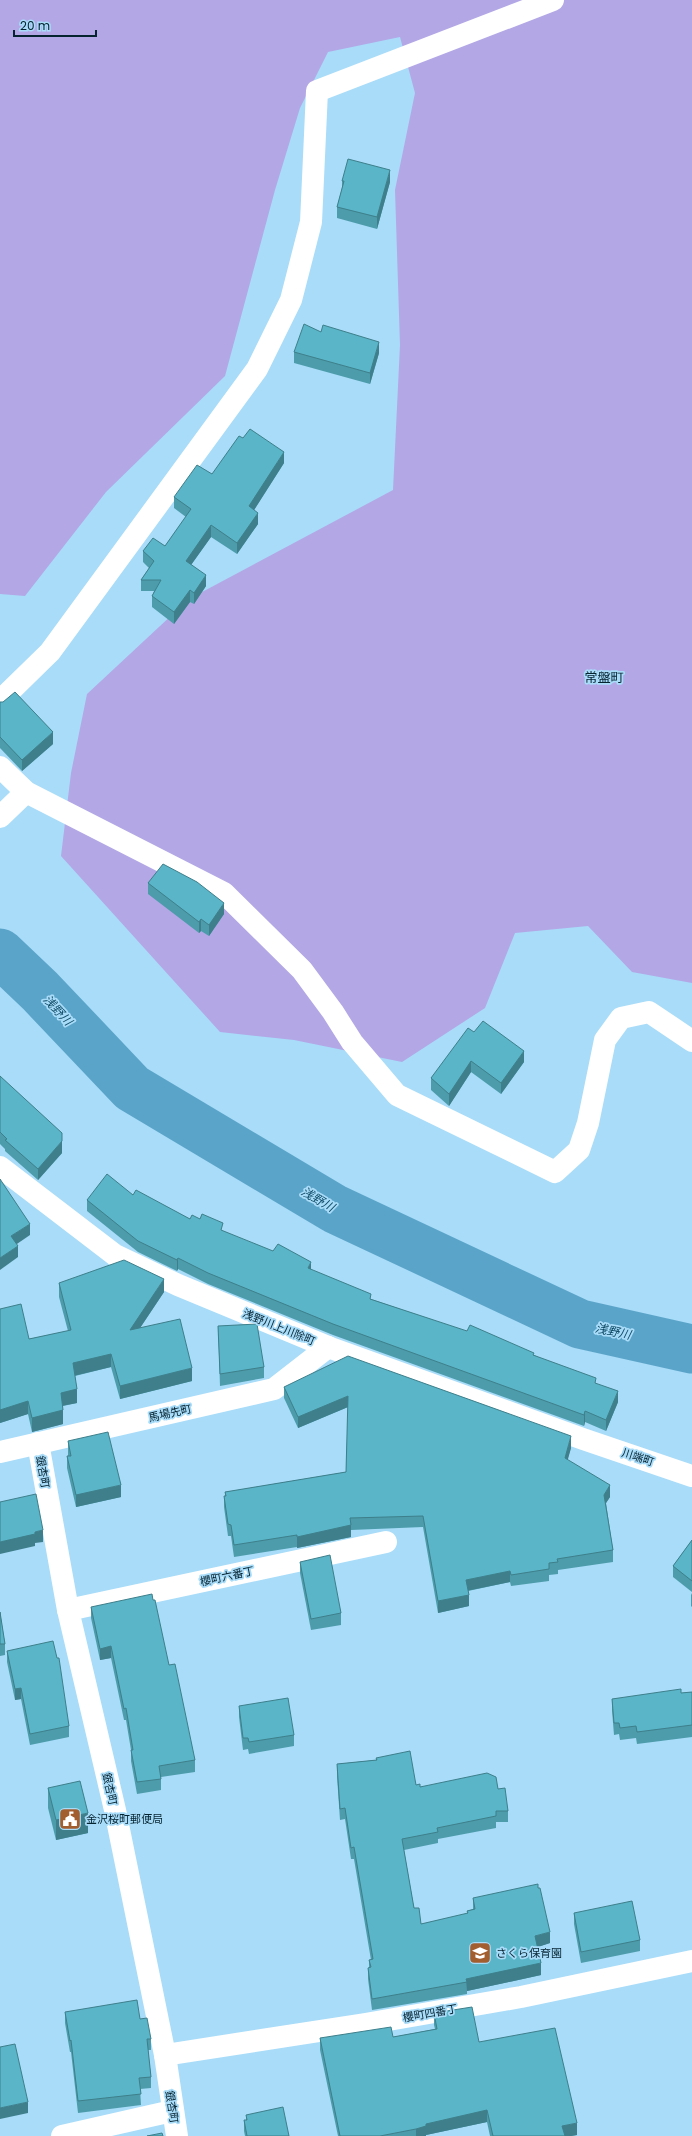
<svg xmlns="http://www.w3.org/2000/svg" width="692" height="2136" font-family="Poppins,'Noto Sans JP',sans-serif">
	<style>
		.green { fill: #b3a7e6 }
		.lines { fill: none; stroke-linecap: round; stroke-linejoin: round }
		.river { stroke: #5ba4c9; stroke-width: 49 }
		.street { stroke: #fff; stroke-width: 22 }
		.wall { fill: #4d9cab }
		.shaded-wall { fill: #3e7f8b }
		.building { fill: #59b5c7; stroke: #3e7f8b }
		.labels { text-anchor: middle; dominant-baseline: central; stroke-width: 3.5; stroke-linejoin: round; paint-order: stroke }
		.street-label { font-size: 11px; fill: #062330; stroke: #a8dcf9 }
		.poi-label { font-size: 11px; fill: #062330; stroke: #a8dcf9; text-anchor: start }
		.water-label { font-size: 12px; font-style: italic; fill: #104b66; stroke: #a8dcf9 }
		.quarter-label { font-size: 13px; fill: #062330; stroke: #a8dcf9 }
	</style>
	<rect width="100%" height="100%" fill="#a8dcf9"/>
	<!-- green -->
	<polygon class="green" points="0,0 692,0 692,983 632,972 588,926 515,933 485,1008 402,1062 294,1040 220,1032 61,856 71,773 87,694 189,599 393,490 400,345 395,190 415,93 400,37 328,52 300,108 275,190 225,376 106,492 25,596 0,594"/>
	<g class="lines">
		<!-- river -->
		<polyline class="river" points="0,953 40,991 132,1088 335,1209 580,1324 692,1349"/>
		<!-- street -->
		<g class="street">
			<polyline points="0,701 50,652 257,369 291,300 311,222 317,91 553,0"/>
			<polyline points="0,767 26,792 224,893 302,970 333,1012 352,1042 397,1095 555,1172 579,1150 588,1123 605,1040 621,1018 649,1012 692,1041"/>
			<polyline points="0,817 26,792"/>
			<polyline points="0,1167 115,1255 178,1285 328,1347 583,1439 692,1476"/>
			<polyline points="38,1443 68,1610 115,1810 165,2055 177,2136"/>
			<polyline points="0,1452 274,1389 328,1347"/>
			<polyline points="68,1610 386,1542"/>
			<polyline points="165,2055 365,2024 521,1997 692,1961"/>
			<polyline points="62,2136 172,2111"/>
		</g>
	</g>
	<!-- wall -->
	<g class="wall">
		<polygon points="342,181 390,182 377,229 337,218 337,207 342,188"/>
		<polygon points="321,332 379,353 370,384 294,363 294,352"/>
		<polygon points="284,463 254,510 258,524 237,554 211,537 191,565 206,586 194,604 190,602 174,624 152,607 152,596 154,591 141,591 141,580 149,568 143,562 143,551 165,546 186,517 174,508 174,497 212,474"/>
		<polygon points="0,702 53,744 22,771 0,748"/>
		<polygon points="148,883 224,914 209,936 201,931 199,933 148,894"/>
		<polygon points="474,1032 524,1062 501,1094 471,1072 449,1106 431,1090 431,1078"/>
		<polygon points="0,1076 62,1153 38,1180 5,1151 5,1149 0,1144"/>
		<polygon points="133,1195 190,1219 223,1231 311,1270 371,1299 534,1355 596,1384 618,1402 606,1431 585,1422 584,1426 333,1335 208,1284 178,1269 177,1271 138,1252 87,1211 87,1200"/>
		<polygon points="59,1283 164,1292 140,1328 192,1381 120,1399 111,1367 75,1376 77,1403 63,1406 63,1424 32,1432 28,1414 0,1423 0,1309 29,1339 68,1331 59,1297"/>
		<polygon points="218,1326 264,1367 264,1378 220,1386"/>
		<polygon points="284,1387 571,1448 567,1460 610,1497 606,1503 613,1550 613,1562 558,1570 558,1574 549,1575 549,1581 511,1586 510,1582 468,1591 469,1606 438,1613 423,1527 351,1530 351,1537 297,1548 297,1547 234,1557 231,1536 228,1536 224,1507 224,1496 225,1496 225,1492 346,1472 348,1407 298,1428 284,1398"/>
		<polygon points="68,1441 121,1497 76,1507 67,1468 67,1456 68,1456"/>
		<polygon points="692,1540 692,1592 673,1577 673,1566"/>
		<polygon points="300,1562 341,1613 341,1625 311,1630 300,1573"/>
		<polygon points="692,1593 692,1607 691,1606 691,1595"/>
		<polygon points="91,1607 169,1665 195,1760 195,1772 161,1777 161,1790 137,1794 131,1761 131,1750 126,1720 124,1720 111,1658 100,1660 91,1618"/>
		<polygon points="0,1612 5,1644 5,1655 0,1656"/>
		<polygon points="7,1651 69,1726 69,1737 30,1745 21,1699 15,1700 7,1662"/>
		<polygon points="692,1692 692,1737 637,1744 636,1738 620,1740 619,1734 614,1735 612,1710 612,1699"/>
		<polygon points="239,1706 294,1735 294,1746 249,1754 248,1749 243,1750 239,1717"/>
		<polygon points="376,1758 416,1785 420,1787 498,1789 508,1811 508,1822 496,1822 496,1828 438,1839 438,1843 404,1850 414,1908 421,1924 467,1914 467,1911 473,1909 473,1898 550,1943 537,1947 541,1975 467,1991 467,1994 372,2010 368,1979 368,1968 369,1968 369,1960 371,1960 354,1859 351,1859 345,1819 340,1820 337,1776 337,1764 376,1760"/>
		<polygon points="48,1788 88,1833 56,1840 48,1808"/>
		<polygon points="574,1913 640,1940 640,1951 581,1963 574,1924"/>
		<polygon points="65,2012 140,2019 151,2039 151,2050 148,2050 151,2077 151,2088 140,2089 141,2105 78,2113 71,2052 70,2052 65,2023"/>
		<polygon points="434,2013 479,2042 577,2135 571,2136 490,2136 487,2122 426,2135 426,2136 338,2136 320,2050 320,2038 393,2037 435,2029 434,2025"/>
		<polygon points="246,2115 289,2136 245,2136 244,2131 244,2120 246,2120"/>
	</g>
	<!-- shaded-wall -->
	<g class="shaded-wall">
		<polygon points="390,170 390,182 377,229 377,217"/>
		<polygon points="379,342 379,353 370,384 370,373"/>
		<polygon points="284,452 284,463 249,518 249,506"/>
		<polygon points="258,513 258,524 237,554 237,543"/>
		<polygon points="211,525 211,537 186,572 186,561"/>
		<polygon points="206,575 206,586 194,604 194,593"/>
		<polygon points="190,590 190,602 174,624 174,612"/>
		<polygon points="53,732 53,744 22,771 22,760"/>
		<polygon points="224,903 224,914 209,936 209,925"/>
		<polygon points="201,919 201,931 199,933 199,922"/>
		<polygon points="524,1051 524,1062 501,1094 501,1083"/>
		<polygon points="471,1061 471,1072 449,1106 449,1094"/>
		<polygon points="62,1141 62,1153 38,1180 38,1169"/>
		<polygon points="30,1224 30,1235 11,1248 11,1236"/>
		<polygon points="18,1246 18,1257 0,1270 0,1258"/>
		<polygon points="178,1258 178,1269 177,1271 177,1260"/>
		<polygon points="311,1262 311,1273 308,1268"/>
		<polygon points="164,1279 164,1292 130,1343 130,1330"/>
		<polygon points="111,1354 111,1367 73,1376 73,1363"/>
		<polygon points="192,1368 192,1381 120,1399 120,1386"/>
		<polygon points="77,1389 77,1403 61,1406 61,1393"/>
		<polygon points="618,1391 618,1402 606,1431 606,1420"/>
		<polygon points="348,1396 348,1407 298,1428 298,1417"/>
		<polygon points="28,1401 28,1414 0,1423 0,1410"/>
		<polygon points="63,1410 63,1424 32,1432 32,1418"/>
		<polygon points="585,1411 585,1422 584,1426 584,1415"/>
		<polygon points="571,1436 571,1448 565,1470 565,1458"/>
		<polygon points="121,1485 121,1497 76,1507 76,1495"/>
		<polygon points="610,1485 610,1497 604,1506 604,1495"/>
		<polygon points="351,1525 351,1537 297,1548 297,1537"/>
		<polygon points="43,1530 43,1542 35,1543 35,1546 0,1554 0,1542 35,1532"/>
		<polygon points="510,1571 510,1582 466,1591 466,1580"/>
		<polygon points="469,1595 469,1606 438,1613 438,1601"/>
		<polygon points="111,1646 111,1658 100,1660 100,1649"/>
		<polygon points="21,1688 21,1699 15,1700 15,1689"/>
		<polygon points="88,1813 88,1833 56,1840 56,1820"/>
		<polygon points="550,1932 550,1943 535,1948 535,1936"/>
		<polygon points="541,1963 541,1975 467,1991 466,1979"/>
		<polygon points="28,2102 28,2113 0,2119 0,2108"/>
		<polygon points="487,2110 487,2122 426,2135 426,2136 416,2136 416,2129 426,2124"/>
		<polygon points="577,2123 577,2135 571,2136 562,2136 562,2126"/>
	</g>
	<!-- building -->
	<g class="building">
		<polygon points="348,159 390,170 377,217 337,207 344,181 342,181"/>
		<polygon points="304,324 321,332 323,325 379,342 370,373 294,352"/>
		<polygon points="250,429 284,452 249,506 258,513 237,543 211,525 186,561 206,575 194,593 190,590 174,612 152,596 161,580 141,580 154,561 143,551 153,538 165,546 191,509 174,497 197,465 212,474 239,436 243,438"/>
		<polygon points="15,692 53,732 22,760 0,737 0,702 3,702"/>
		<polygon points="163,864 197,882 224,903 209,925 201,919 199,922 148,883"/>
		<polygon points="483,1021 524,1051 501,1083 471,1061 449,1094 431,1078 468,1028 474,1032"/>
		<polygon points="0,1076 62,1133 62,1141 38,1169 5,1140 7,1139 0,1132"/>
		<polygon points="107,1174 133,1195 136,1190 190,1219 192,1215 200,1219 202,1214 223,1223 221,1230 273,1251 278,1244 311,1262 308,1268 371,1294 370,1299 467,1331 470,1325 534,1353 533,1355 596,1378 595,1383 618,1391 606,1420 585,1411 584,1415 333,1324 208,1273 178,1258 177,1260 138,1241 87,1200"/>
		<polygon points="0,1179 30,1224 11,1236 18,1246 0,1258"/>
		<polygon points="124,1260 164,1279 130,1330 180,1319 192,1368 120,1386 111,1354 73,1363 77,1389 61,1393 63,1410 32,1418 28,1401 0,1410 0,1309 21,1304 29,1339 71,1330 59,1283"/>
		<polygon points="257,1324 264,1367 220,1374 218,1326"/>
		<polygon points="348,1356 571,1436 565,1458 610,1485 604,1495 613,1550 557,1559 558,1562 549,1563 549,1569 511,1575 510,1571 466,1580 469,1595 438,1601 423,1516 350,1518 351,1525 297,1537 297,1535 234,1545 231,1525 228,1524 224,1496 226,1496 225,1492 346,1472 348,1396 298,1417 284,1387"/>
		<polygon points="108,1432 121,1485 76,1495 67,1456 71,1456 68,1441"/>
		<polygon points="36,1494 43,1530 35,1532 35,1534 0,1542 0,1502"/>
		<polygon points="692,1540 692,1581 673,1566"/>
		<polygon points="330,1555 341,1613 311,1619 300,1562"/>
		<polygon points="152,1594 153,1600 155,1600 169,1665 175,1664 195,1760 159,1766 161,1779 137,1782 131,1750 133,1750 126,1708 124,1709 111,1646 100,1649 91,1607"/>
		<polygon points="0,1612 5,1644 0,1644"/>
		<polygon points="53,1641 57,1658 59,1658 69,1726 30,1734 21,1688 15,1689 7,1651"/>
		<polygon points="681,1689 681,1693 692,1692 692,1725 637,1732 636,1726 620,1728 619,1723 614,1723 612,1699"/>
		<polygon points="288,1698 294,1735 249,1742 248,1738 243,1738 239,1706"/>
		<polygon points="410,1751 416,1785 420,1784 420,1787 487,1773 496,1777 498,1789 505,1788 508,1811 496,1811 496,1816 437,1828 438,1832 402,1839 414,1908 419,1908 421,1924 468,1913 467,1911 475,1909 473,1898 538,1884 538,1888 540,1888 550,1932 535,1936 541,1963 466,1979 467,1982 372,1999 368,1968 371,1967 369,1960 373,1959 354,1847 351,1848 345,1808 340,1809 337,1764 377,1760 376,1758"/>
		<polygon points="80,1781 88,1813 56,1820 48,1788"/>
		<polygon points="632,1901 640,1940 581,1952 574,1913"/>
		<polygon points="137,2000 140,2019 147,2018 151,2039 147,2039 151,2077 139,2078 141,2094 78,2101 71,2040 70,2041 65,2012"/>
		<polygon points="472,2007 479,2042 555,2028 577,2123 562,2126 565,2136 493,2136 487,2110 426,2124 426,2126 416,2129 380,2136 340,2136 320,2038 391,2027 393,2037 437,2029 434,2013"/>
		<polygon points="15,2044 28,2102 0,2108 0,2047"/>
		<polygon points="283,2107 289,2136 247,2136 244,2120 247,2120 246,2115"/>
		<polygon points="162,2133 163,2136 147,2136"/>
	</g>
	<!-- icons -->
	<defs>
		<g id="civic-square" transform="scale(1.15)"><rect x="-9" y="-9" width="18" height="18" rx="4" fill="#a35e30" stroke="#a8dcf9"/><path d="M-.6-6.5H3V-4.5H.6V-3L4-1V1h2V6H-6V1h2V-1L-.6-3ZM-1.2 2.5V6h2.4V2.5Z" fill="#fff"/></g>
		<g id="school-square" transform="scale(1.15)"><rect x="-9" y="-9" width="18" height="18" rx="4" fill="#a35e30" stroke="#a8dcf9"/><path d="M0-5L7-2L0 1L-7-2ZM-4 1L0 2.5L4 1V4Q0 6-4 4Z" fill="#fff"/></g>
	</defs>
	<g fill-rule="evenodd">
		<use href="#civic-square" x="70" y="1819"/>
		<use href="#school-square" x="480" y="1953"/>
	</g>
	<g class="labels">
		<!-- street labels -->
		<g class="street-label">
			<text transform="translate(279 1327) rotate(22)">浅野川上川除町</text>
			<text transform="translate(170 1413) rotate(-13)">馬場先町</text>
			<text transform="translate(638 1457) rotate(18)">川端町</text>
			<text transform="translate(43 1472) rotate(80)">銀杏町</text>
			<text transform="translate(227 1576) rotate(-12)">櫻町六番丁</text>
			<text transform="translate(110 1789) rotate(77)">銀杏町</text>
			<text transform="translate(430 2013) rotate(-10)">櫻町四番丁</text>
			<text transform="translate(172 2107) rotate(81)">銀杏町</text>
		</g>
		<!-- poi labels -->
		<g class="poi-label">
			<text x="86" y="1819">金沢桜町郵便局</text>
			<text x="496" y="1953">さくら保育園</text>
		</g>
		<!-- water labels -->
		<g class="water-label">
			<text transform="translate(58 1010) rotate(47)">浅野川</text>
			<text transform="translate(318 1199) rotate(30)">浅野川</text>
			<text transform="translate(613 1331) rotate(12)">浅野川</text>
		</g>
		<!-- quarter labels -->
		<g class="quarter-label">
			<text x="604" y="677">常盤町</text>
		</g>
	</g>
	<!-- scale -->
	<path d="M14 30v6h82v-6" fill="none" stroke="#062330" stroke-width="2"/>
	<text x="20" y="30" font-size="12" fill="#062330" stroke="#a8dcf9" stroke-width="3" paint-order="stroke">20 m</text>
</svg>
